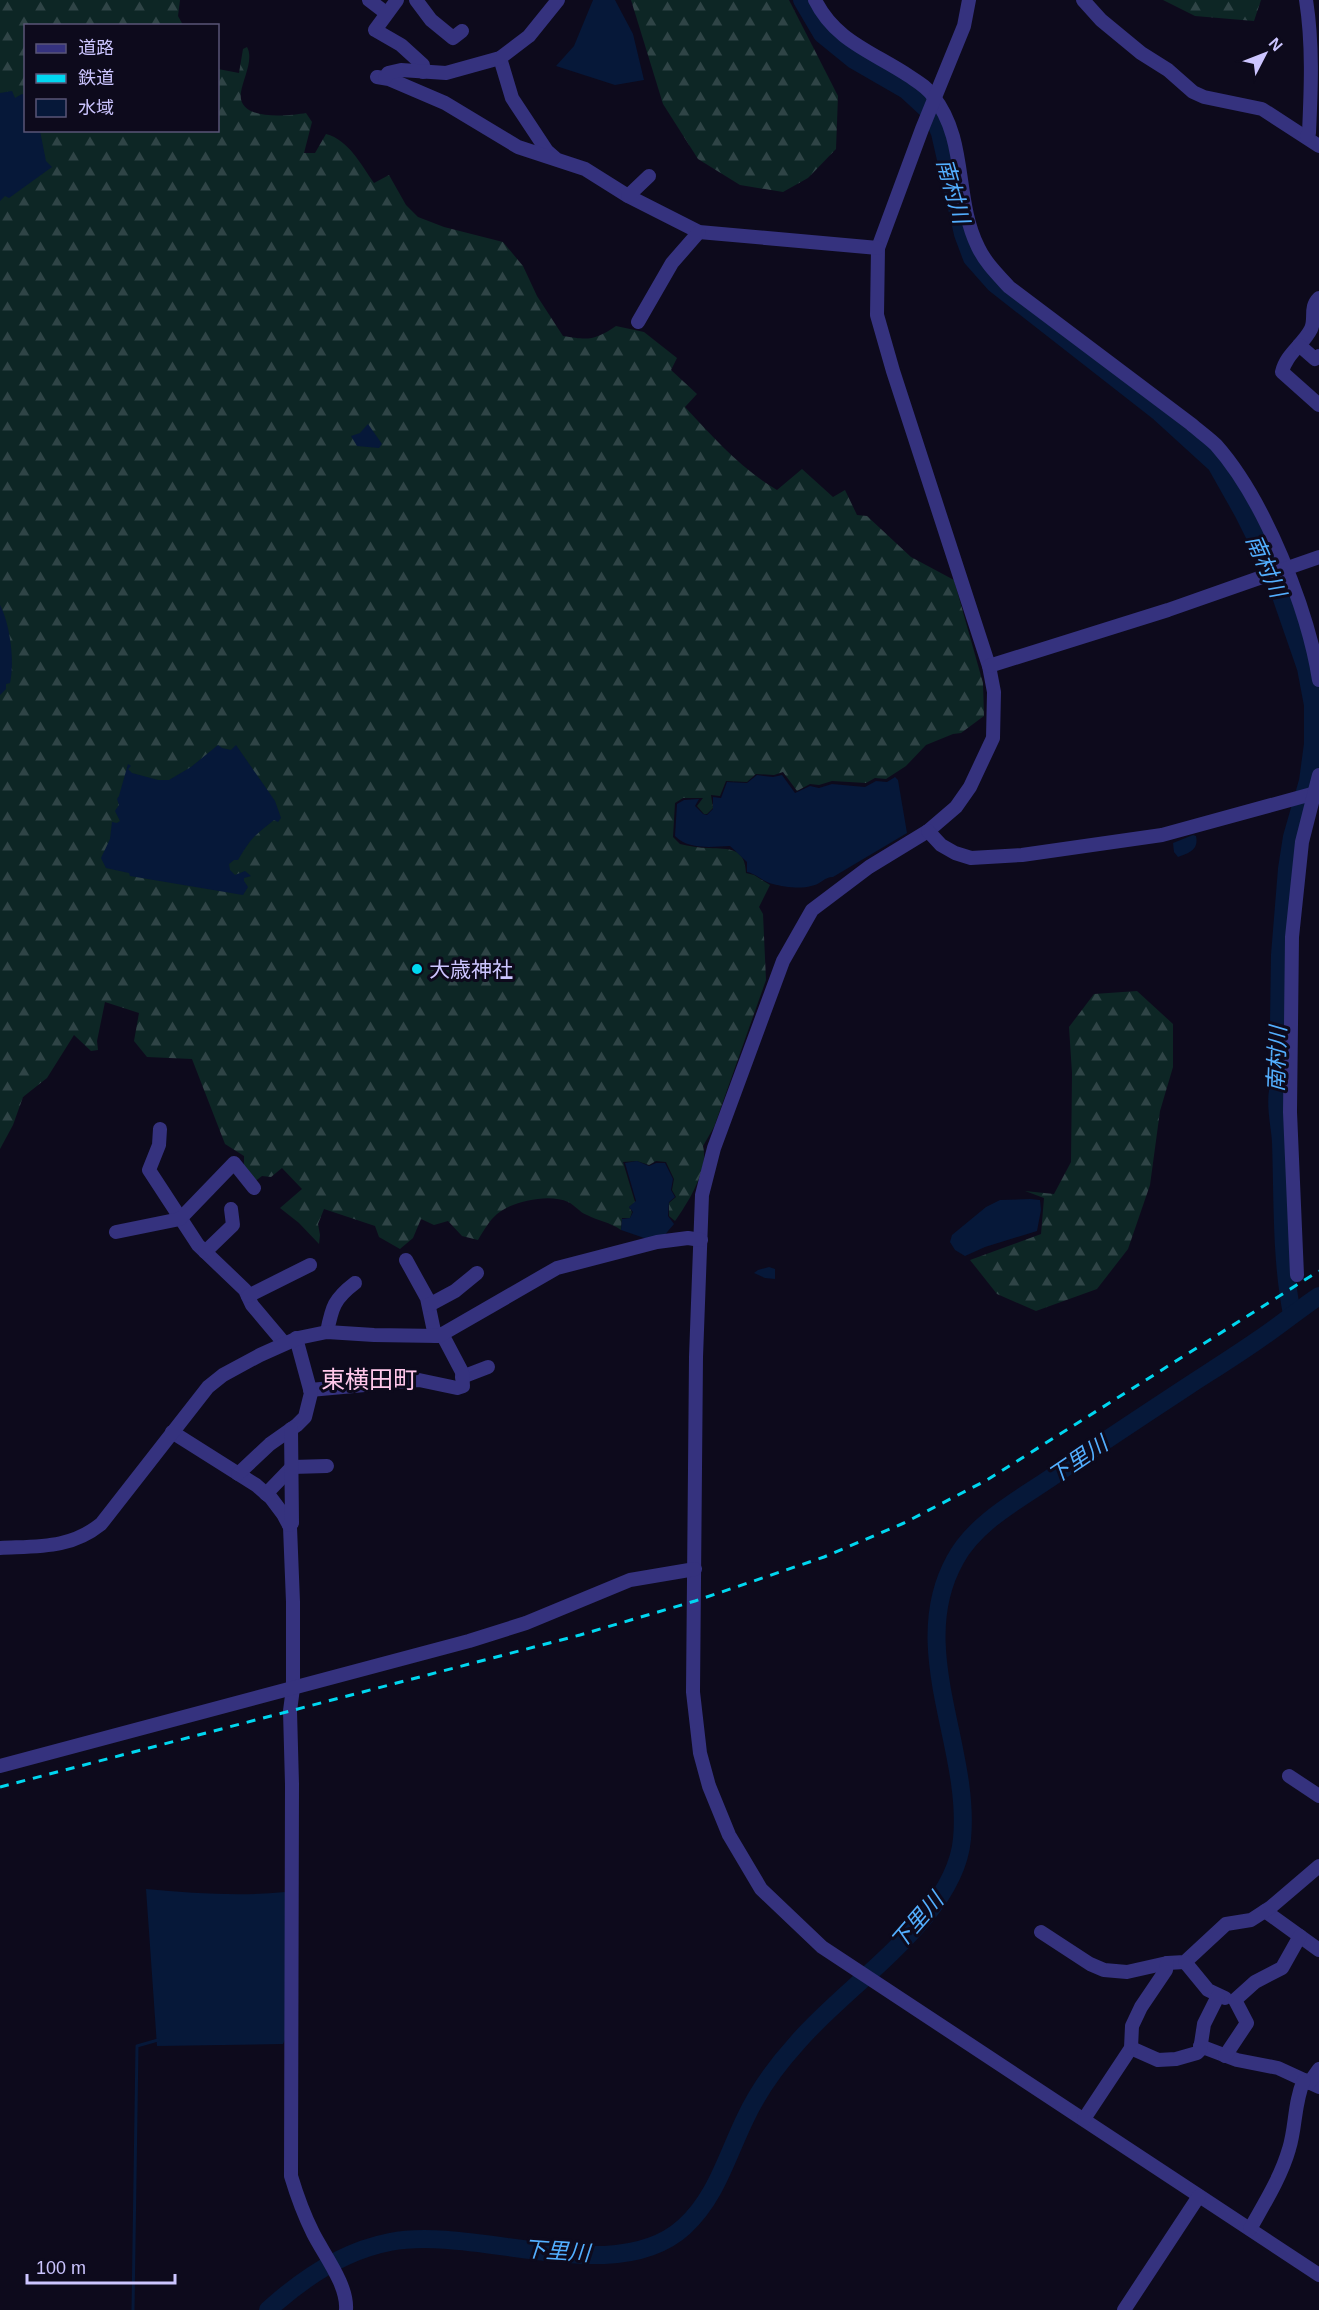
<svg xmlns="http://www.w3.org/2000/svg" width="1319" height="2310" font-family="Helvetica,'Noto Sans JP',sans-serif">
	<style>
		.forest { fill: url(#forest-firs) }
		.water { fill: #061839 }
		.lines { fill: none; stroke-linecap: round; stroke-linejoin: round }
		.stream { stroke: #061839; stroke-width: 3 }
		.river { stroke: #061839; stroke-width: 18 }
		.minor { stroke: #35327e; stroke-width: 14 }
		.rail { stroke: #00d7f0; stroke-width: 3; stroke-dasharray: 9 8; stroke-linecap: butt }
		.poi-dot { fill: #00d7f0; stroke: #0d0a1c; stroke-width: 2 }
		.labels { text-anchor: middle; dominant-baseline: central; stroke-width: 6; stroke-linejoin: round; paint-order: stroke }
		.poi-label { font-size: 21px; fill: #ccc5ff; stroke: #0d0a1c; text-anchor: start }
		.water-label { font-size: 22px; font-style: italic; fill: #53afff; stroke: #0d0a1c }
		.quarter-label { font-size: 24px; fill: #ffc7ea; stroke: #0d0a1c }
	</style>
	<defs>
		<pattern id="forest-firs" width="22" height="20" patternUnits="userSpaceOnUse" patternTransform="scale(1.5)"><rect width="22" height="20" fill="#0d2625"/><path d="M5 1l3.5 6h-7zM16 11l3.5 6h-7z" fill="#2f4446"/></pattern>
	</defs>
	<rect width="100%" height="100%" fill="#0d0a1c"/>
	<!-- forest -->
	<g class="forest">
		<path d="M0 0H180L178 16 183 25 26 26V130H218V69L239 73 243 49 247 47C254 59 243 79 241 92 236 122 289 116 306 113L312 122 304 153H315L326 134C349 140 361 165 374 183L389 175 406 205 418 217 444 227 503 242 523 266 537 296 563 336C588 340 594 341 616 326L644 332 677 358 671 370 697 394 685 407C714 438 740 468 777 490L802 469 833 497 845 490 857 515 867 516 911 557 954 580 983 683 984 716 961 733 953 734 926 745 906 766 886 779 875 778 866 783 832 781 819 785 810 784 797 791 783 772 774 775 756 774 747 782 726 781 720 796 711 795 713 808 707 814H704L697 806 703 798H683L675 803 673 837 680 844C689 846 699 848 709 848 729 849 745 847 746 873L754 875 770 885 759 907 763 914 766 980 714 1127 703 1146C709 1169 688 1203 675 1221L669 1216V1203L676 1197 672 1190 674 1179 666 1162 656 1161 649 1165 637 1161 623 1162 635 1202 629 1207 632 1212 630 1218H622L621 1230C610 1222 598 1221 587 1215 579 1212 575 1205 568 1202 550 1193 512 1201 497 1214 489 1221 484 1230 478 1240L462 1236 448 1221 434 1225 421 1219 413 1238 400 1249 379 1237 375 1226 324 1209 318 1224 320 1235 319 1244 299 1223 280 1208 302 1189 282 1168 271 1177 262 1176 254 1182 244 1169V1156L225 1144 192 1059 147 1057 134 1041 139 1013 105 1002 97 1041 98 1050 91 1051 74 1035 47 1078 23 1097 13 1125 0 1149Z"/>
		<polygon points="631,0 789,0 838,96 836,149 808,178 783,192 740,185 698,159 663,104"/>
		<polygon points="1163,0 1261,0 1254,21 1195,16"/>
		<polygon points="1137,991 1173,1024 1173,1067 1160,1111 1150,1185 1128,1249 1097,1289 1036,1311 997,1294 970,1260 1041,1234 1044,1198 1025,1191 1054,1194 1071,1162 1072,1073 1069,1027 1094,994"/>
	</g>
	<!-- water -->
	<g class="water">
		<polygon points="593,0 615,0 633,34 644,80 615,85 556,66 574,46"/>
		<polygon points="12,91 15,98 22,94 25,95 26,130 40,131 46,161 52,167 9,198 5,196 0,201 0,93"/>
		<polygon points="368,424 382,444 379,448 357,446 351,436 360,433"/>
		<path d="M0 605C10 624 15 662 10 683L6 684V689L0 695Z"/>
		<path d="M218 745 222 748 231 750 236 745 275 801 281 818 278 822 274 820C254 836 251 838 238 860H234L229 864 230 870 235 875 245 871 251 876 244 878V881L248 887 243 895 130 876 129 873 106 868 101 858 110 839 112 822 117 823 120 821 115 811 119 805 117 799 119 796 128 764 131 766 128 769 132 773 158 780H169L191 767Z"/>
		<path d="M757 775 773 777 782 775 795 793 810 786 819 788 832 784 865 787 876 781 887 782 895 777 898 780 907 833 833 877C824 877 820 885 811 886 801 889 783 887 773 884 763 882 757 874 747 872V862L730 846C712 847 688 850 675 836L677 804 684 800 699 799 695 806 703 814 707 815 713 809V797L721 798 727 782 747 783Z"/>
		<path d="M1193 835 1196 836C1199 850 1189 853 1178 857L1174 852 1173 843Z"/>
		<polygon points="637,1161 649,1166 656,1163 665,1163 673,1179 671,1190 675,1197 669,1202 668,1216 674,1224 662,1238 653,1241 621,1230 622,1219 630,1218 633,1212 629,1207 636,1201 625,1163"/>
		<polygon points="1030,1199 1040,1200 1041,1210 1037,1231 985,1247 965,1256 955,1250 950,1242 952,1235 986,1207 1000,1200"/>
		<polygon points="769,1267 775,1269 775,1279 765,1278 754,1273 758,1270"/>
		<path d="M146 1889C193 1893 238 1897 285 1892L289 2031 283 2044 157 2046Z"/>
	</g>
	<g class="lines">
		<!-- stream -->
		<polyline class="stream" points="133,2310 137,2046 158,2040"/>
		<!-- river -->
		<g class="river">
			<path d="M802 0 822 34 854 60 906 90 932 114 940 133 963 234 972 258 995 284 1160 413 1216 464 1243 512 1272 570 1306 668 1313 705V744L1308 781 1292 837 1287 869 1280 955 1278 1091C1275 1108 1280 1124 1281 1142 1283 1199 1281 1258 1292 1314"/>
			<path d="M268 2310C303 2278 343 2251 390 2242 476 2225 615 2290 684 2227 716 2198 727 2156 745 2119 758 2091 777 2065 797 2043 847 1984 955 1918 962 1839 971 1747 906 1648 955 1560 974 1524 1016 1501 1049 1479 1095 1447 1141 1417 1188 1386 1211 1371 1235 1356 1258 1340 1279 1326 1298 1310 1319 1296"/>
		</g>
		<!-- minor -->
		<g class="minor">
			<polyline points="369,0 386,13"/>
			<polyline points="397,0 375,30 401,45 423,65 423,72"/>
			<polyline points="416,0 431,20 453,38 462,31"/>
			<path d="M815 0C835 41 873 52 909 76 918 82 927 87 933 96 968 140 954 199 978 247 985 262 997 274 1009 287L1191 424C1199 431 1209 438 1216 445 1264 499 1308 609 1319 680"/>
			<polyline points="969,0 964,26 922,129 878,248 877,315 893,371 989,666 994,692 993,738 970,787 956,807 928,831 869,867 812,910 783,961 714,1148 702,1195 696,1357 693,1692 700,1753 709,1786 729,1835 761,1889 822,1947 1319,2275"/>
			<polyline points="1083,0 1101,20 1141,53 1168,70 1193,92 1204,97 1262,109 1319,146"/>
			<path d="M1306 0C1313 44 1311 89 1309 133L1307 136"/>
			<polyline points="500,58 512,98 547,151 555,158"/>
			<polyline points="377,77 389,79 445,103 518,147 585,169 628,196 699,232 878,248"/>
			<polyline points="385,78 388,73 401,70 446,73 500,58 529,36 558,0"/>
			<polyline points="628,196 649,176"/>
			<path d="M1319 298C1309 308 1316 318 1311 329 1303 345 1286 354 1282 372L1319 405"/>
			<polyline points="638,322 672,263 699,232"/>
			<polyline points="1299,345 1315,359 1319,356"/>
			<polyline points="989,666 1168,610 1319,557"/>
			<polyline points="928,831 941,845 955,853 971,858 1022,855 1162,835 1319,792"/>
			<polyline points="160,1129 159,1145 149,1170 198,1245 245,1290 252,1305 284,1343"/>
			<polyline points="116,1232 180,1219 234,1163 254,1188"/>
			<polyline points="205,1252 233,1225 231,1209"/>
			<polyline points="406,1260 427,1298 435,1336"/>
			<polyline points="1297,1275 1290,1112 1292,937 1302,842 1319,775"/>
			<polyline points="248,1296 310,1265"/>
			<polyline points="429,1305 455,1291 477,1273"/>
			<path d="M327 1332C332 1307 334 1299 355 1283"/>
			<polyline points="462,1377 488,1367"/>
			<polyline points="310,1390 419,1380 457,1388 463,1386 462,1372 442,1334"/>
			<path d="M172 1432 256 1485 271 1498 283 1514 290 1527 293 1602V1688L290 1711 292 1784 291 2176C297 2196 304 2215 313 2233 324 2255 348 2285 346 2310"/>
			<polyline points="238,1474 270,1444 297,1425 305,1417 311,1393 296,1338"/>
			<polyline points="266,1494 292,1467 327,1466"/>
			<polyline points="289,1525 292,1523 291,1429"/>
			<path d="M0 1548C38 1546 70 1549 101 1524L208 1387 223 1375 260 1355 298 1338 327 1332 374 1335 439 1336 557 1268 657 1242 688 1238 701 1240"/>
			<polyline points="0,1766 469,1641 526,1623 630,1580 695,1569"/>
			<polyline points="1289,1776 1319,1796"/>
			<polyline points="1265,1911 1319,1950"/>
			<polyline points="1041,1932 1090,1964 1104,1970 1127,1972 1167,1963 1185,1962 1226,1924 1251,1920 1271,1907 1319,1866"/>
			<polyline points="1185,1962 1208,1990 1225,1998"/>
			<polyline points="1200,2046 1237,2060 1278,2068 1319,2087"/>
			<polyline points="1131,2048 1158,2060 1176,2059 1197,2053 1200,2050 1204,2024 1218,1996"/>
			<polyline points="1225,2056 1247,2023 1235,2000 1255,1982 1282,1968 1300,1936"/>
			<polyline points="1309,2083 1319,2069"/>
			<polyline points="1084,2119 1131,2048 1132,2026 1141,2007 1166,1970 1167,1963"/>
			<path d="M1250 2229C1264 2204 1281 2177 1289 2149 1296 2127 1294 2102 1304 2080"/>
			<polyline points="1124,2310 1199,2196"/>
		</g>
		<!-- rail -->
		<polyline class="rail" points="0,1787 580,1635 695,1601 824,1557 904,1523 987,1480 1319,1271"/>
	</g>
	<!-- markers -->
	<circle class="poi-dot" cx="417" cy="969" r="6"/>
	<g class="labels">
		<!-- poi labels -->
		<g class="poi-label">
			<text x="429" y="969">大歳神社</text>
		</g>
		<!-- water labels -->
		<g class="water-label">
			<text transform="translate(953 191) rotate(74)">南村川</text>
			<text transform="translate(1266 566) rotate(66)">南村川</text>
			<text transform="translate(1277 1059) rotate(-88)">南村川</text>
			<text transform="translate(1078 1460) rotate(-34)">下里川</text>
			<text transform="translate(917 1921) rotate(-49)">下里川</text>
			<text transform="translate(557 2251) rotate(4)">下里川</text>
		</g>
		<!-- quarter labels -->
		<g class="quarter-label">
			<text x="369" y="1379">東横田町</text>
		</g>
	</g>
	<!-- legend -->
	<rect x="24" y="24" width="195" height="108" fill="#0d0a1c" stroke="#595577" stroke-width="1.5"/>
	<rect x="36" y="44" width="30" height="9" fill="#35327e" stroke="#595577" stroke-width="1.5"/>
	<text x="78" y="54" font-size="18" fill="#ccc5ff">道路</text>
	<rect x="36" y="74" width="30" height="9" fill="#00d7f0" stroke="#595577" stroke-width="1.5"/>
	<text x="78" y="84" font-size="18" fill="#ccc5ff">鉄道</text>
	<rect x="36" y="99" width="30" height="18" fill="#061839" stroke="#595577" stroke-width="1.5"/>
	<text x="78" y="114" font-size="18" fill="#ccc5ff">水域</text>
	<!-- north arrow -->
	<g transform="translate(1265 54) rotate(48)" stroke="#0d0a1c" stroke-width="4.5" paint-order="stroke">
	<path d="M0-4.5L10 22L0 15L-10 22Z" fill="#ccc5ff"/>
	<text y="-9" font-size="16" font-weight="bold" text-anchor="middle" fill="#ccc5ff">N</text>
	</g>
	<!-- scale -->
	<path d="M27 2274v9h148v-9" fill="none" stroke="#ccc5ff" stroke-width="3"/>
	<text x="36" y="2274" font-size="18" fill="#ccc5ff" stroke="#0d0a1c" stroke-width="4.5" paint-order="stroke">100 m</text>
</svg>
